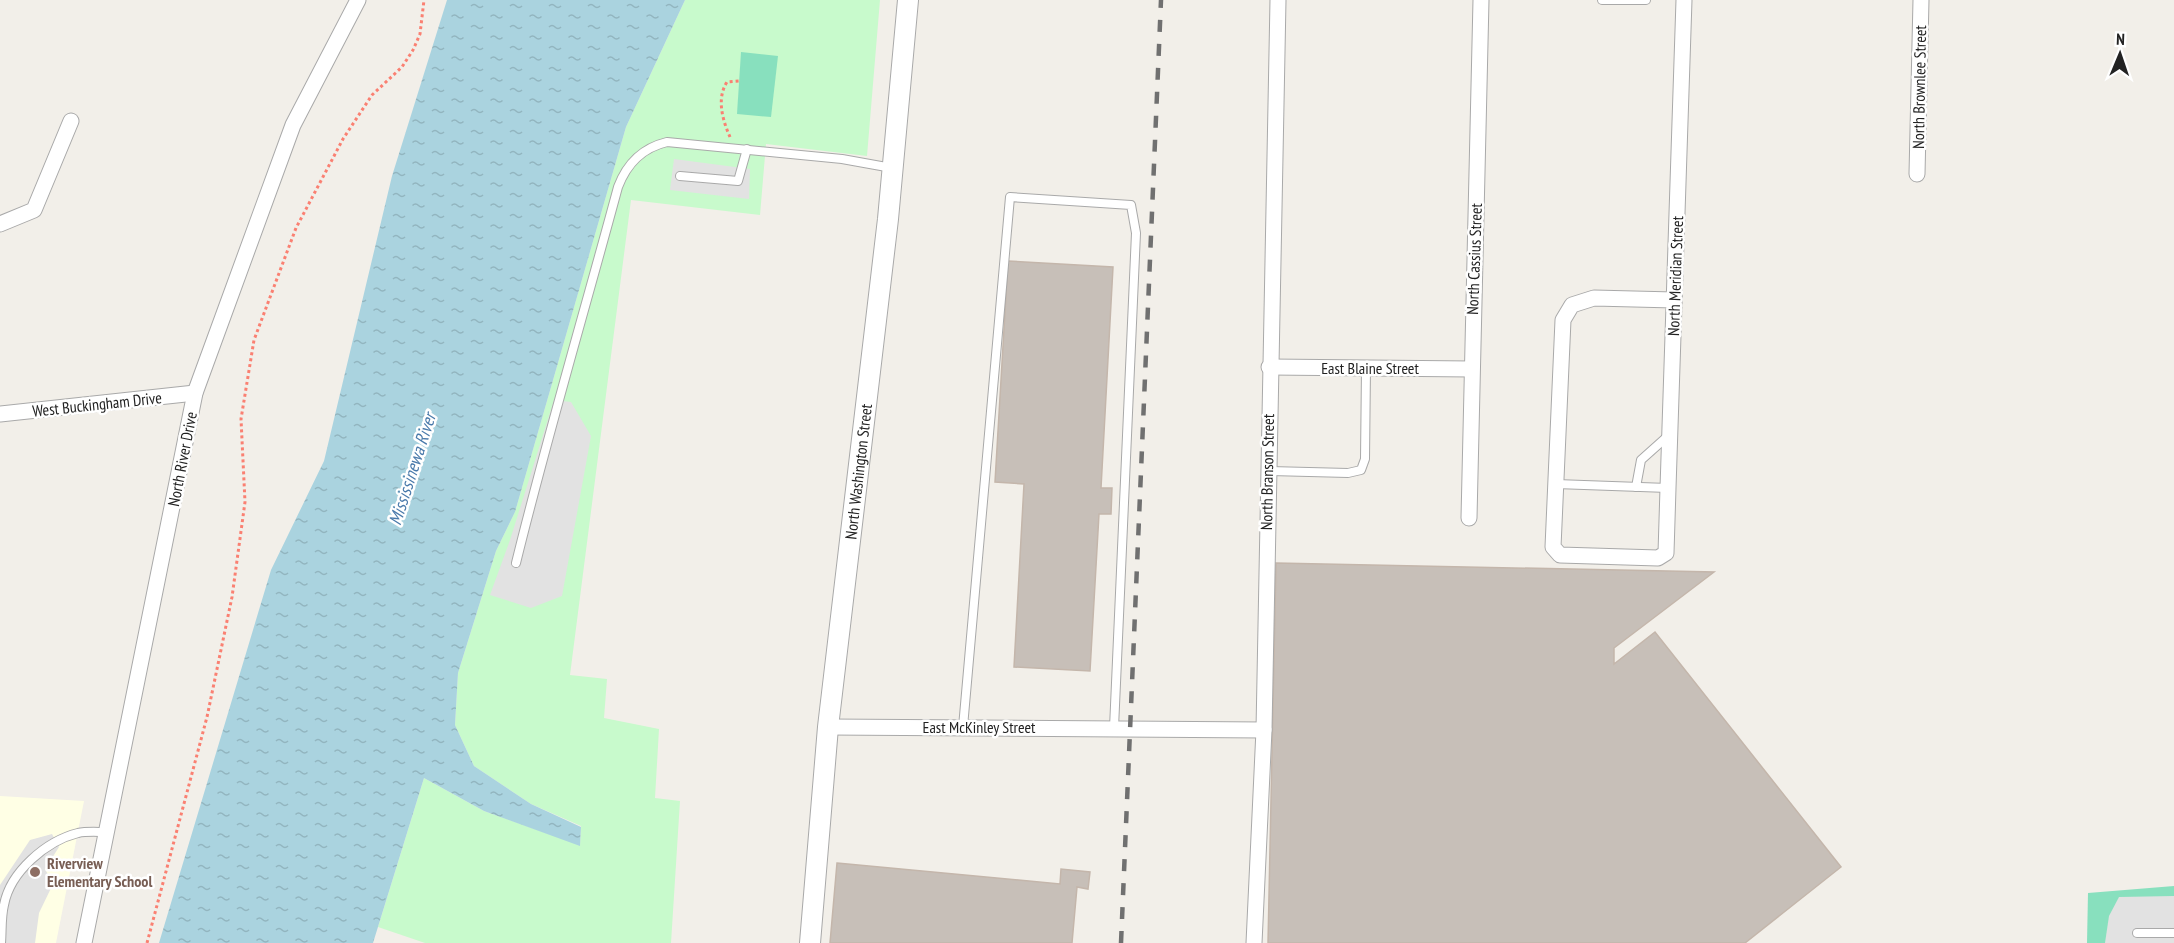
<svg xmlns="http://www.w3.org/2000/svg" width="2174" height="943" font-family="'PT Sans Narrow',sans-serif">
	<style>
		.education { fill: #ffffe5 }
		.park { fill: #c8facc }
		.pitch { fill: #88e0be }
		.parking { fill: #e2e2e2 }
		.water { fill: url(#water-ripples) }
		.building { fill: #c7bfb8; stroke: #c4b6ab; stroke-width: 1.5 }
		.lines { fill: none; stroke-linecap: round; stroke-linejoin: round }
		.service-casing { stroke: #a9a9a9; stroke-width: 10 }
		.minor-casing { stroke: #a9a9a9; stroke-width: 17 }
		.tertiary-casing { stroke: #a9a9a9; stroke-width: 22 }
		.path { stroke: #fa8072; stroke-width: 3; stroke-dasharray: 3 3; stroke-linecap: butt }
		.service { stroke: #fff; stroke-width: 8 }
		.minor { stroke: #fff; stroke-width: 15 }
		.tertiary { stroke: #fff; stroke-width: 20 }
		.rail { stroke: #707070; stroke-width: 4.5; stroke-dasharray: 12 12; stroke-linecap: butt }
		.education-dot { fill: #8d6e63; stroke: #fff; stroke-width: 2 }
		.labels { text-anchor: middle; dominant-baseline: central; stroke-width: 5; stroke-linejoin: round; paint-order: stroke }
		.street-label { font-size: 16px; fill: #222; stroke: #fff }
		.education-label { font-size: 16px; font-weight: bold; fill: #785e54; stroke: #fff; text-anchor: start }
		.water-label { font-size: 18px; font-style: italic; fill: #4a7aab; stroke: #fff }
	</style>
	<defs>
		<pattern id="water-ripples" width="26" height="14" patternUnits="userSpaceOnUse" patternTransform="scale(1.5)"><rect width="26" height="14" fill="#aad3df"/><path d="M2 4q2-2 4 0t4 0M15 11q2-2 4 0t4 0" fill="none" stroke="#92b5bf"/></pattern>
	</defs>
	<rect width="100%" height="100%" fill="#f2efe9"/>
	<!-- education -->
	<polygon class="education" points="0,796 84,801 56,943 0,943"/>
	<!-- park -->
	<polygon class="park" points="685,0 880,0 867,156 766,144 760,215 631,200 570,675 607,679 604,718 659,729 655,798 680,801 671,943 425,943 378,927 424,778 484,811 580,845 581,826 531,804 474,766 455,725 458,673 496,551 515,512 626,127"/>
	<!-- pitch -->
	<g class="pitch">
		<polygon points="741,52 778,56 771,117 737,114"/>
		<polygon points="2174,886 2174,943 2087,943 2088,893"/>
	</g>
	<!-- parking -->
	<g class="parking">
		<polygon points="674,159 750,169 749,199 670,190"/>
		<polygon points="554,400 571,402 591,436 562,596 531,608 490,595 510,540"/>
		<polygon points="52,834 59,847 45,869 53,884 39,913 35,943 0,943 0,885 30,840"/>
		<polygon points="2174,896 2174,943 2105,943 2109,916 2119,897"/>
	</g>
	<!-- water -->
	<polygon class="water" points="447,0 685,0 626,127 515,512 496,551 458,673 455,725 474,766 531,804 581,827 580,846 484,811 424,778 373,943 159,943 271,570 324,461 392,176"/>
	<!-- building -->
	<g class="building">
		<polygon points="1008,261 1113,267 1101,488 1112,488 1111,514 1099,514 1090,671 1014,667 1024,484 995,482"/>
		<polygon points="1276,563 1714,572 1614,648 1614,664 1655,632 1841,867 1745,943 1268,943"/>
		<polygon points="837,863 1060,884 1061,869 1090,872 1088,889 1077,887 1072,943 830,943"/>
	</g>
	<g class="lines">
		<!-- service casing -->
		<g class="service-casing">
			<g id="service">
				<polyline points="1602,0 1646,0"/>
				<polyline points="680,176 738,181 747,149"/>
				<polyline points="1267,471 1348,473 1361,470 1365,459 1366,368"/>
				<polyline points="1556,484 1668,488"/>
				<polyline points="1636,487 1641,460 1669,435"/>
				<path d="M516 563C547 437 584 313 618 187 627 163 642 148 667 142L842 159 892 168"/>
				<polyline points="963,727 1010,197 1131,205 1136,233 1114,728"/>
				<polyline points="2137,933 2174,933"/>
				<path d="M1 943C2 931 1 917 4 905 10 872 46 841 78 833 87 831 97 832 106 832"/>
			</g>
		</g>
		<!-- minor casing -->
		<g class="minor-casing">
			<g id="minor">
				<polyline points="1917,174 1921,0"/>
				<polyline points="0,224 34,210 71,121"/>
				<polyline points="1674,300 1594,298 1572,305 1563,320 1553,547 1560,555 1658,558 1666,553 1668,488 1684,0"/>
				<polyline points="1269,367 1471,369"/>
				<polyline points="0,414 195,393"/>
				<polyline points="1469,518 1481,0"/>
				<polyline points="828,727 1264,730"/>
				<polyline points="84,943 195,393 293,125 358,0"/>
				<polyline points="1254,943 1264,730 1278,0"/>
			</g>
		</g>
		<!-- tertiary casing -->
		<g class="tertiary-casing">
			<g id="tertiary">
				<path id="s1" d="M810 943 828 727 888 219 908 0"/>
			</g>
		</g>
		<!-- path -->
		<g class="path">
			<path d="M730 137C723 121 716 99 727 82L739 81"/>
			<polyline points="147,943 207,717 232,597 245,502 241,419 254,340 296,228 343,139 372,95 402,67 413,50 420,34 424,0"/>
		</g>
		<!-- service -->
		<use href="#service" class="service"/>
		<!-- minor -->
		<use href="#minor" class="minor"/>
		<!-- tertiary -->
		<use href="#tertiary" class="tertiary"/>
		<!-- rail -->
		<polyline class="rail" points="1121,943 1161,0"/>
	</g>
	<!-- markers -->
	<circle class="education-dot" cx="35" cy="872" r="6"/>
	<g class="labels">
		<!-- street labels -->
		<g class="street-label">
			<text transform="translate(1919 87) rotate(-89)">North Brownlee Street</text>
			<text transform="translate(1474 259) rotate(-88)">North Cassius Street</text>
			<text transform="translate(1675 276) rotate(-88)">North Meridian Street</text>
			<text x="1370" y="368">East Blaine Street</text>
			<text transform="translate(97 404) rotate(-6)">West Buckingham Drive</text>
			<text transform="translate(182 459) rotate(-79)">North River Drive</text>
			<text stroke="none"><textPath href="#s1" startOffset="474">North Washington Street</textPath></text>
			<text transform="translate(1267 472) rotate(-89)">North Branson Street</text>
			<text x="979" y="727">East McKinley Street</text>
		</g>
		<!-- education labels -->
		<g class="education-label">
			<text x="47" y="863">Riverview<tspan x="47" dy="18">Elementary School</tspan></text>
		</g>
		<!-- water labels -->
		<g class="water-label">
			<text transform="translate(412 469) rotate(-72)">Mississinewa River</text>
		</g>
	</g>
	<!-- north arrow -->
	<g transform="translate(2120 54) rotate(2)" stroke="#ffffff" stroke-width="4.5" paint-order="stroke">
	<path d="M0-4.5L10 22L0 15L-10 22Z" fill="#222222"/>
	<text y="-9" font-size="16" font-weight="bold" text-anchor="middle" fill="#222222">N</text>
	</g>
</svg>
